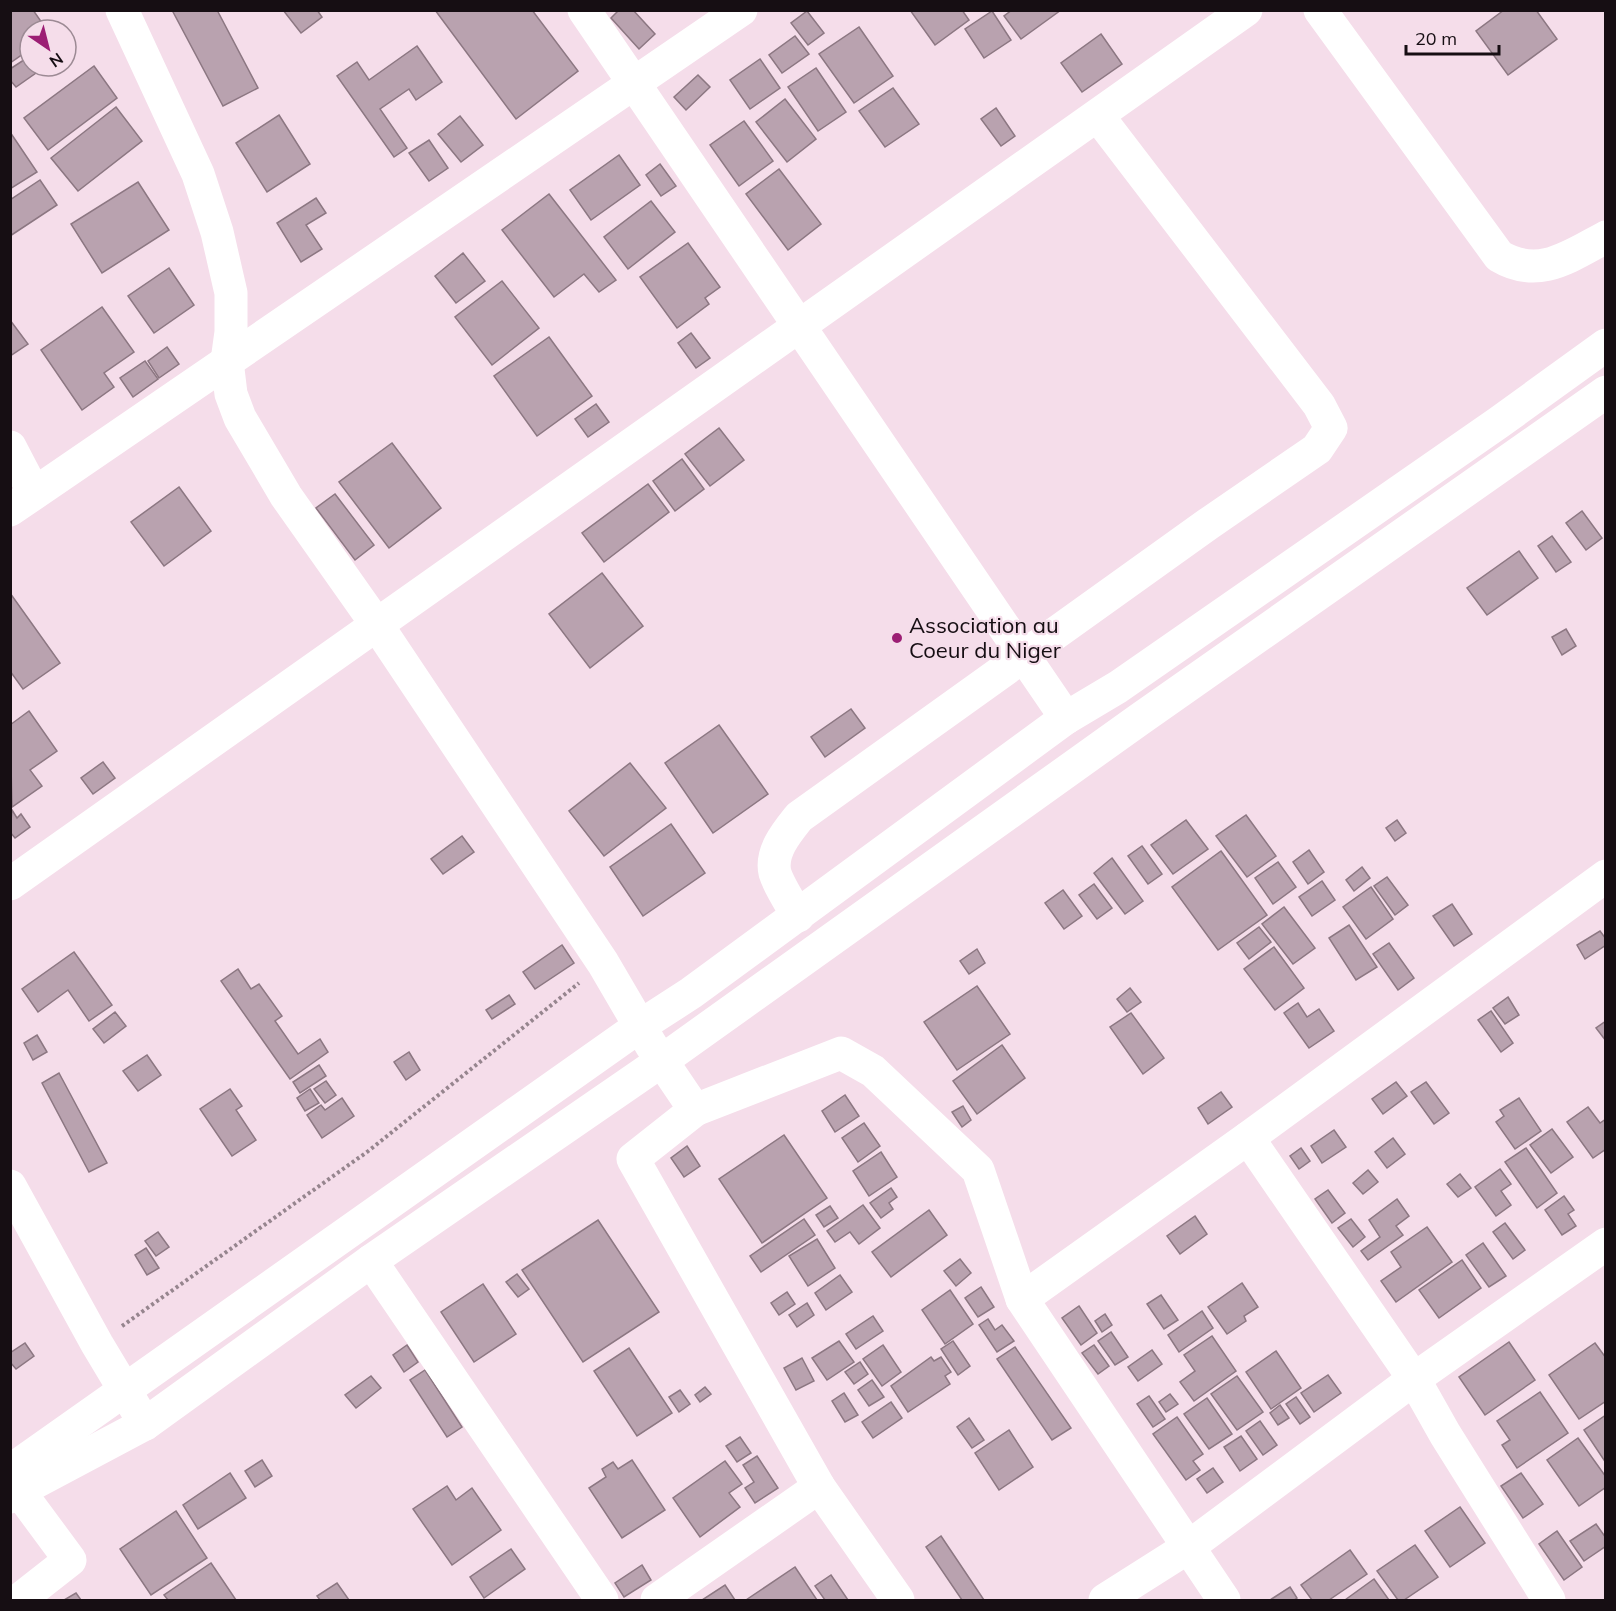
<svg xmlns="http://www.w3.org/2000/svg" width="1616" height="1611" font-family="Mulish,sans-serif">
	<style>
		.building { fill: #b9a2af; stroke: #8c7782; stroke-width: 1.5 }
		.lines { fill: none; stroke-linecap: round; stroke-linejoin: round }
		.path { stroke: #96858e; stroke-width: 4; stroke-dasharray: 3 3; stroke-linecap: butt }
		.street { stroke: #fff; stroke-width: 33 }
		.secondary { stroke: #fff; stroke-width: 33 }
		.highway { stroke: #fff; stroke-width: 33 }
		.poi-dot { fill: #9c1e74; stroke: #f5ddea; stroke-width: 2 }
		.labels { text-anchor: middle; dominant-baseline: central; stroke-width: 4.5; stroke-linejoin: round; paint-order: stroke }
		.poi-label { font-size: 22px; fill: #160e13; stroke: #f5ddea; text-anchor: start }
	</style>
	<rect width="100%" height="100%" fill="#f5ddea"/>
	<!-- building -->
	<g class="building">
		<polygon points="10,10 33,10 47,30 30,30 30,49 10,63"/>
		<polygon points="172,10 217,10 258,88 223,106"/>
		<polygon points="283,10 317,10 322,17 301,33"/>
		<polygon points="435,10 532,10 578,71 516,119"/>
		<polygon points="619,10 633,10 655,34 639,49 611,18"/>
		<polygon points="910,10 962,10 969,20 935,45"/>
		<polygon points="1012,10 1061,10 1021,39 1004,16"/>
		<polygon points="1504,10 1536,10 1557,39 1508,75 1476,31"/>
		<polygon points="807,11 824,33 808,45 791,23"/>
		<polygon points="992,11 1011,40 984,58 965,29"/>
		<polygon points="859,27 893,76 854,103 819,54"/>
		<polygon points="1101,34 1122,64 1082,92 1061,63"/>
		<polygon points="795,36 809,54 782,73 769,55"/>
		<polygon points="417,46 442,82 416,100 409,89 380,109 407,148 394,157 337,76 357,62 369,80"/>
		<polygon points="30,56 30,66 46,66 16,87 10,80 10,69"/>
		<polygon points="760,59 780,88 750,109 730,80"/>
		<polygon points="94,66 117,98 48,150 24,118"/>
		<polygon points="816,68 846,112 818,131 788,87"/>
		<polygon points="698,75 710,87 686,110 674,97"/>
		<polygon points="893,88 919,124 885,147 859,111"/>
		<polygon points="785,99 816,139 787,162 756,122"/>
		<polygon points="116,107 142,141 78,191 51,158"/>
		<polygon points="996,108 1015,136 1001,146 981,119"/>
		<polygon points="279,115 310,164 267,192 236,143"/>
		<polygon points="460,116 483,145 461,162 438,134"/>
		<polygon points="744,121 773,161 739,186 710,145"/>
		<polygon points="10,132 37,172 10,189"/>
		<polygon points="429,140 448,168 429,181 409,153"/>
		<polygon points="619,155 640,185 591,220 570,190"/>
		<polygon points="660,164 676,186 661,196 646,175"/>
		<polygon points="779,169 821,224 788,250 746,194"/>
		<polygon points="40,180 57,205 10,236 10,200"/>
		<polygon points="138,182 169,230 102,273 71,224"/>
		<polygon points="549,194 616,280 599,292 584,274 554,297 502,230"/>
		<polygon points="316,198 326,213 306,225 322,249 301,262 277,223"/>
		<polygon points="651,201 675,232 628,269 604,237"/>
		<polygon points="688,243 720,287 705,298 709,304 677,328 640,277"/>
		<polygon points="463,253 485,281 456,303 435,276"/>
		<polygon points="169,268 194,305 154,333 128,296"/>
		<polygon points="502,281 539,328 492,365 455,317"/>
		<polygon points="102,307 134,352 104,373 114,387 82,410 41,350"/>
		<polygon points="10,320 28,344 10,356"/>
		<polygon points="691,333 710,358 696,368 678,343"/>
		<polygon points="549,337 592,396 537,436 494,376"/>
		<polygon points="167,347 179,364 159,378 148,361"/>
		<polygon points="145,361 158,379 133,397 120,378"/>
		<polygon points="596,404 609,422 588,437 575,419"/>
		<polygon points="719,428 744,460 710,486 685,454"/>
		<polygon points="392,443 441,508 389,548 339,482"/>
		<polygon points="682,459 704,489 675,511 653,481"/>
		<polygon points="648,484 669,512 604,562 582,533"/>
		<polygon points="179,487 211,531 164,566 131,522"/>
		<polygon points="335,494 374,545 355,560 316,508"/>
		<polygon points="1582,511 1602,538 1586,550 1566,523"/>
		<polygon points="1552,536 1571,562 1556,572 1538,546"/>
		<polygon points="1519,551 1538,578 1487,615 1467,588"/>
		<polygon points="602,573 643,626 590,668 549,614"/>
		<polygon points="10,593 60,663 23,689 10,671"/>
		<polygon points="1566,629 1576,646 1562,655 1552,637"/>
		<polygon points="851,709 865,728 825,757 811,737"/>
		<polygon points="29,711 57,751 30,770 42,786 12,807 10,725"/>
		<polygon points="719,725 768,794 713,833 665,763"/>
		<polygon points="103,762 115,778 93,794 81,778"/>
		<polygon points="630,763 666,808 604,856 569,811"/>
		<polygon points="12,810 17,818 21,814 30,827 15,838 10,832"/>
		<polygon points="1246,815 1276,856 1247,877 1216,836"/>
		<polygon points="1186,820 1208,849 1173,874 1151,845"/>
		<polygon points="1397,820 1406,833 1395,841 1386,828"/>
		<polygon points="671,824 705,873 643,916 610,867"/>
		<polygon points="462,836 474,852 443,874 431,859"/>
		<polygon points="1142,846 1162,874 1148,884 1128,856"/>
		<polygon points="1309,850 1324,872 1308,884 1293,862"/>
		<polygon points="1221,851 1267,915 1218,950 1172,887"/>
		<polygon points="1112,858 1143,901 1125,914 1094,873"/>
		<polygon points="1278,862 1296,887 1273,904 1255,878"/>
		<polygon points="1362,867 1370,878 1354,891 1346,880"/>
		<polygon points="1387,877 1408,905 1395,915 1374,886"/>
		<polygon points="1322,881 1335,900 1312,916 1299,897"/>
		<polygon points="1094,884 1112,908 1097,919 1079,895"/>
		<polygon points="1371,887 1393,919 1366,939 1343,907"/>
		<polygon points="1063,890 1082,916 1064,929 1045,903"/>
		<polygon points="1452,904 1472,934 1454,946 1433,916"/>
		<polygon points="1284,907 1315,948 1293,964 1262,924"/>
		<polygon points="1349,925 1377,967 1356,980 1329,938"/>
		<polygon points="1259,927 1271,942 1249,959 1237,943"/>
		<polygon points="1600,931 1606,939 1606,945 1585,959 1577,945"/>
		<polygon points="1389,943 1414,978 1398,990 1373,954"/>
		<polygon points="562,945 574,963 535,989 523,972"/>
		<polygon points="1274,947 1304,988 1275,1010 1244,969"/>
		<polygon points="977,949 985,963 969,974 960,961"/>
		<polygon points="74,952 112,1005 89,1021 68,990 38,1012 22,989"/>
		<polygon points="238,969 251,989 259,984 282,1016 275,1021 298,1054 320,1039 328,1052 290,1079 221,981"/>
		<polygon points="977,986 1010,1034 957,1070 924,1022"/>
		<polygon points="1130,988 1141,1002 1127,1012 1117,999"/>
		<polygon points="509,995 515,1004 492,1019 486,1010"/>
		<polygon points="1508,997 1519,1015 1505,1024 1493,1008"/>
		<polygon points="1298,1003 1307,1017 1319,1009 1334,1031 1309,1048 1284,1013"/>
		<polygon points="1491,1011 1513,1043 1501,1052 1478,1020"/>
		<polygon points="115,1012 126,1026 104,1043 93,1029"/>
		<polygon points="1131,1013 1164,1058 1143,1074 1110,1027"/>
		<polygon points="1606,1021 1606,1041 1596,1028"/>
		<polygon points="37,1035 47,1052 33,1060 24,1043"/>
		<polygon points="1002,1045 1025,1078 977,1114 953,1081"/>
		<polygon points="409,1052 420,1070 406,1080 394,1062"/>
		<polygon points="147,1055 161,1075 138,1091 123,1071"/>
		<polygon points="319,1065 326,1076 300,1093 293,1082"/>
		<polygon points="59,1073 107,1163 89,1172 42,1083"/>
		<polygon points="326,1081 336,1095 325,1103 314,1089"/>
		<polygon points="1396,1082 1407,1096 1383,1114 1372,1099"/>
		<polygon points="1426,1082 1449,1113 1434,1124 1411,1092"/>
		<polygon points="230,1089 242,1106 236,1110 256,1140 232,1156 200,1109"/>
		<polygon points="310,1089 319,1103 305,1111 297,1098"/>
		<polygon points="1221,1092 1232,1107 1208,1124 1198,1108"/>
		<polygon points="845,1095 859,1116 835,1132 822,1111"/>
		<polygon points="342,1098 354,1116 322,1138 307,1115 321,1105 325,1110"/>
		<polygon points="1519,1098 1541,1131 1515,1149 1496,1122 1504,1116 1500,1110"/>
		<polygon points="963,1106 971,1120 962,1127 952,1112"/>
		<polygon points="1588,1107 1600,1123 1606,1119 1606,1149 1593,1158 1567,1122"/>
		<polygon points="864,1123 880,1146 858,1162 842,1138"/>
		<polygon points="1552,1129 1573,1157 1551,1173 1530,1145"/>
		<polygon points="1334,1130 1346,1147 1322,1163 1311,1146"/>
		<polygon points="784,1135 827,1198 762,1243 719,1179"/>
		<polygon points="1393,1138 1405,1154 1387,1168 1375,1152"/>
		<polygon points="687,1146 700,1166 684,1177 671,1158"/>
		<polygon points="1301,1148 1310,1161 1299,1169 1290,1156"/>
		<polygon points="1526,1148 1557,1193 1537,1208 1505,1162"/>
		<polygon points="881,1152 897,1177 869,1196 853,1171"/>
		<polygon points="1500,1169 1511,1184 1501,1191 1511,1205 1496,1216 1475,1187"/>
		<polygon points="1368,1170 1378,1182 1363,1194 1353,1183"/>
		<polygon points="1460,1174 1471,1188 1458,1197 1447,1184"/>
		<polygon points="891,1188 897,1197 889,1203 893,1209 881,1218 870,1203"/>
		<polygon points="1328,1190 1345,1213 1332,1223 1315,1199"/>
		<polygon points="1564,1196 1574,1210 1568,1214 1576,1226 1562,1235 1545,1210"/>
		<polygon points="1397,1199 1409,1216 1396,1226 1403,1235 1368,1260 1361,1251 1380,1237 1369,1220"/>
		<polygon points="863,1205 880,1228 859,1244 850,1232 835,1242 827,1231"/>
		<polygon points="830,1206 838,1218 824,1227 816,1215"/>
		<polygon points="929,1210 947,1235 891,1277 872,1252"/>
		<polygon points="1195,1216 1207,1234 1180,1254 1167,1236"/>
		<polygon points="804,1219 815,1235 761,1272 750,1256"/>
		<polygon points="1351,1219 1365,1237 1353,1247 1338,1228"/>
		<polygon points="598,1220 659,1312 583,1362 522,1270"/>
		<polygon points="1505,1223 1525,1250 1513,1259 1493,1232"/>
		<polygon points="1427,1227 1452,1262 1396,1302 1381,1281 1401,1267 1391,1252"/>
		<polygon points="158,1232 169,1247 156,1256 145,1241"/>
		<polygon points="817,1239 835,1268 808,1286 789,1256"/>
		<polygon points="1483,1243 1506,1276 1489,1287 1466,1255"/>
		<polygon points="146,1248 159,1268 147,1275 135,1255"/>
		<polygon points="960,1259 971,1273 956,1286 944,1271"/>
		<polygon points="1462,1260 1481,1288 1439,1318 1419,1290"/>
		<polygon points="517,1274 529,1289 518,1297 506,1282"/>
		<polygon points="840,1275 852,1292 826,1310 815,1293"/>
		<polygon points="1242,1283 1258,1307 1244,1316 1246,1321 1227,1334 1208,1307"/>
		<polygon points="483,1284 516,1334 474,1362 441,1312"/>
		<polygon points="981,1287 994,1307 978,1317 965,1298"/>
		<polygon points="950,1290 973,1324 945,1344 922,1310"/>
		<polygon points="787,1292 795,1304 779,1315 771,1303"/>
		<polygon points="1161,1295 1178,1320 1164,1329 1147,1304"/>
		<polygon points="807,1303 814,1315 797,1327 789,1315"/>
		<polygon points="1079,1306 1097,1333 1081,1345 1062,1318"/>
		<polygon points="1202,1311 1213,1328 1179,1352 1168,1335"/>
		<polygon points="1105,1314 1112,1325 1102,1332 1095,1321"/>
		<polygon points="873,1316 883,1331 856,1349 846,1334"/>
		<polygon points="988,1319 995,1330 1002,1325 1014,1341 997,1352 979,1325"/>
		<polygon points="1111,1332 1128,1357 1115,1365 1098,1341"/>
		<polygon points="1212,1336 1236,1371 1194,1401 1180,1382 1195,1371 1184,1355"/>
		<polygon points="839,1341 854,1362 827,1380 812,1358"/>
		<polygon points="953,1341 970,1366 958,1375 941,1349"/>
		<polygon points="1509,1342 1535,1380 1485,1415 1459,1377"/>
		<polygon points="25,1343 34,1356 16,1369 10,1362 10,1353"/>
		<polygon points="1595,1343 1606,1358 1606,1401 1579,1419 1549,1375"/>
		<polygon points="407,1345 418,1362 404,1372 393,1355"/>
		<polygon points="883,1345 901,1372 882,1386 863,1359"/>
		<polygon points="1094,1345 1109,1366 1098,1374 1082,1353"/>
		<polygon points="1015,1347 1071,1428 1052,1440 997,1359"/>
		<polygon points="629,1348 672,1413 637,1436 594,1371"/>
		<polygon points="1152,1350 1162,1364 1138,1381 1128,1367"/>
		<polygon points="1276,1351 1301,1388 1271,1409 1246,1372"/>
		<polygon points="931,1357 934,1361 941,1357 951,1372 945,1376 950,1384 908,1412 891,1386"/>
		<polygon points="802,1358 814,1381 796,1390 784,1368"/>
		<polygon points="860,1362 868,1374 854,1384 845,1372"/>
		<polygon points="425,1370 462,1427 447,1437 410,1380"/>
		<polygon points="1328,1375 1341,1393 1314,1412 1301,1393"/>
		<polygon points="371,1376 381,1388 356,1408 345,1395"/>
		<polygon points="1237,1376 1263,1412 1237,1430 1211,1394"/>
		<polygon points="872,1380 884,1397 869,1406 858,1390"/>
		<polygon points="705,1387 711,1394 700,1402 695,1395"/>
		<polygon points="680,1390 690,1404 679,1412 669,1397"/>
		<polygon points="1540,1392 1568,1433 1517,1468 1502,1445 1510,1440 1497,1421"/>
		<polygon points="844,1393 858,1415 845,1422 832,1401"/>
		<polygon points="1170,1394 1178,1404 1166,1412 1159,1402"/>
		<polygon points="1149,1396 1165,1419 1153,1427 1137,1404"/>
		<polygon points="1296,1397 1310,1417 1300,1424 1286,1404"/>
		<polygon points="1207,1398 1232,1434 1209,1449 1184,1414"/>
		<polygon points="891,1402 902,1418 873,1438 862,1422"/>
		<polygon points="1280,1405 1289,1418 1278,1425 1270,1413"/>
		<polygon points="1606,1415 1606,1463 1584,1430"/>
		<polygon points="1177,1417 1203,1454 1193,1461 1200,1470 1186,1480 1153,1434"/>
		<polygon points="969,1418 984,1440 972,1448 957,1427"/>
		<polygon points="1260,1421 1277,1445 1263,1455 1246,1431"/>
		<polygon points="1009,1430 1033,1467 999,1490 975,1453"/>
		<polygon points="1241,1436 1257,1459 1240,1471 1224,1447"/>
		<polygon points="740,1437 751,1453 737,1462 726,1446"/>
		<polygon points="1578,1438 1606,1477 1606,1487 1579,1506 1547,1460"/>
		<polygon points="757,1456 778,1488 755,1503 745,1488 754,1482 743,1465"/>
		<polygon points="262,1460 272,1476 255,1487 245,1471"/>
		<polygon points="632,1460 665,1510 622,1538 589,1488 606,1477 602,1469 613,1462 618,1469"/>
		<polygon points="725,1461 742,1484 729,1493 740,1507 700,1537 673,1498"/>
		<polygon points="1213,1468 1223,1482 1207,1493 1197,1479"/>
		<polygon points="230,1473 246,1498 198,1529 183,1505"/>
		<polygon points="1521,1473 1543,1504 1523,1518 1501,1486"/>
		<polygon points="447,1486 456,1500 472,1488 501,1530 452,1565 413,1509"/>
		<polygon points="1460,1507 1485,1543 1450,1567 1425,1531"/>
		<polygon points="176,1511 207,1558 151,1595 120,1549"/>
		<polygon points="1596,1524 1606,1538 1606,1546 1584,1561 1570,1541"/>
		<polygon points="1557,1531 1582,1567 1564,1580 1539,1544"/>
		<polygon points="941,1536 984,1600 962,1600 926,1547"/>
		<polygon points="1415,1545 1438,1577 1404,1600 1398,1600 1377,1571"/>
		<polygon points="511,1549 525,1569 484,1598 470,1577"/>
		<polygon points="1350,1550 1367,1574 1329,1600 1312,1600 1301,1585"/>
		<polygon points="211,1563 236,1600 168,1600 164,1595"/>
		<polygon points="642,1565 651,1580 624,1597 615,1583"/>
		<polygon points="795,1567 817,1600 746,1600"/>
		<polygon points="831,1575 848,1600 825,1600 815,1586"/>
		<polygon points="1374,1579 1389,1600 1345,1600"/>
		<polygon points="337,1583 349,1600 320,1600 317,1596"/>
		<polygon points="725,1585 735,1600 702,1600"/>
		<polygon points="1290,1587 1297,1598 1294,1600 1270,1600"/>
		<polygon points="76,1593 81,1600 64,1600"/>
	</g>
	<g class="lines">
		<!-- path -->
		<polyline class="path" points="122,1326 367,1152 579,983"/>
		<!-- street -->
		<g class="street">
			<polyline points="122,10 198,174 217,232 231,293 231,332 227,361 231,394 240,418 286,496 377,625 603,963 651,1045 695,1110 633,1159 819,1487 898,1600"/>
			<polyline points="584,10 1066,718"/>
			<path d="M1320 10 1499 256C1539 280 1570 256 1606 237"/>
			<polyline points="10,447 34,493"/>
			<polyline points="10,510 741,10"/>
			<polyline points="10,884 1246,10"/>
			<path d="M798 916C791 904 779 886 775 873 770 852 787 832 799 817L1208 524 1317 449 1331 428 1319 405 1098 116"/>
			<polyline points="695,1110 841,1053 873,1071 978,1170 1022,1299 1224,1600"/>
			<polyline points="1248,1138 1414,1379 1445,1434 1549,1600"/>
			<polyline points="371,1261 602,1600"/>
			<polyline points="1022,1299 1248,1138 1606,876"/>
			<polyline points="19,1491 70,1560 19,1600"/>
			<polyline points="657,1600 819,1487"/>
			<polyline points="1105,1600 1187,1548 1414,1379 1606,1244"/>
		</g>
		<!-- secondary -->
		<polyline class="secondary" points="10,1186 97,1344 145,1424"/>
		<!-- highway -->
		<g class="highway">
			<polyline points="10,1471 640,1026 691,993 1066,718 1118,687 1498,423 1606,345"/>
			<polyline points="10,1497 19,1491 145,1424 371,1261 663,1060 1140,719 1606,392"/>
		</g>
	</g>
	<!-- markers -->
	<circle class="poi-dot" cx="897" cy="638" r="6"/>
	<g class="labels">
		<!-- poi labels -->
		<g class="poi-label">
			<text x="909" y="625">Association au<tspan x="909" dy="25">Coeur du Niger</tspan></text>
		</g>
	</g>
	<!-- border -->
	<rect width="1616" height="1611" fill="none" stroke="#160e13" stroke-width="24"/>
	<!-- north arrow -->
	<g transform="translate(48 48) rotate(145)"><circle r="28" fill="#f5ddea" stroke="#9c8a94" stroke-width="1.5"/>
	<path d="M0-4.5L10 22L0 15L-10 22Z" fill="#9c1e74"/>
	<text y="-9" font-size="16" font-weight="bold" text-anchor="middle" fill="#160e13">N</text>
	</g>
	<!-- scale -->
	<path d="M1406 45v9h93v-9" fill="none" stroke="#160e13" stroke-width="3"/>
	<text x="1415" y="45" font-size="18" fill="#160e13" stroke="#f5ddea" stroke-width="4.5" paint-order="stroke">20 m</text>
</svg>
